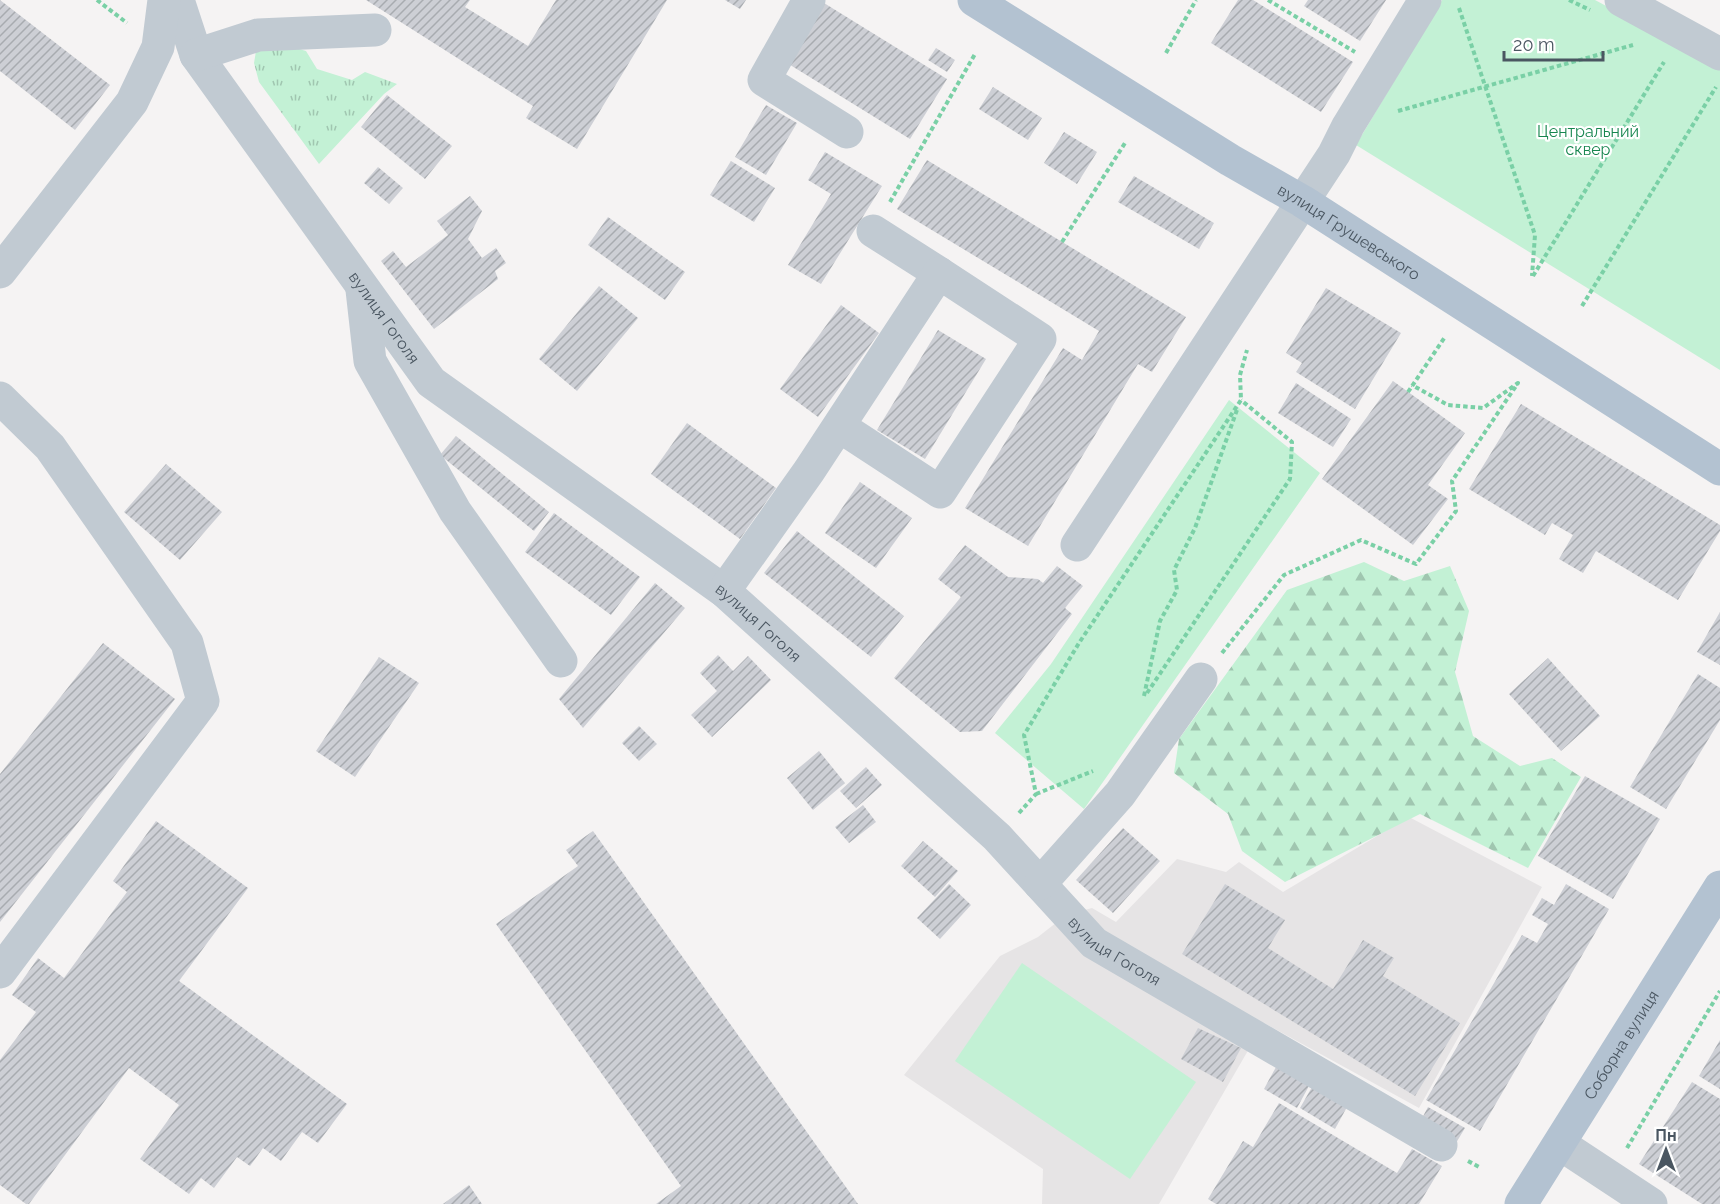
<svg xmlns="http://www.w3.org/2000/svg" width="1720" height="1204" font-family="Raleway,sans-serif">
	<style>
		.education { fill: #e6e4e5 }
		.grass { fill: url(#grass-tufts) }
		.forest { fill: url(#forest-firs) }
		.park { fill: #c3f1d5 }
		.building { fill: url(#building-hatch) }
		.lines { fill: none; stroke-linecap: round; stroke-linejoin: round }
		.path { stroke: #7ad0a6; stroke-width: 4; stroke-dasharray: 4.5 3; stroke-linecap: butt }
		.minor { stroke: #c1cad2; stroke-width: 33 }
		.major { stroke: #b3c2d1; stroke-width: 33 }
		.labels { text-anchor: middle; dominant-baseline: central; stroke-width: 4.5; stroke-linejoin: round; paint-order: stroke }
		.park-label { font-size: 16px; fill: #17864f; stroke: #fff }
		.street-label { font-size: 16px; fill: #4a5661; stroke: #fff }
	</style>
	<defs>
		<pattern id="grass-tufts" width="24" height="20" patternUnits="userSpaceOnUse" patternTransform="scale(1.5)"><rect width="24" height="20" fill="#c3f1d5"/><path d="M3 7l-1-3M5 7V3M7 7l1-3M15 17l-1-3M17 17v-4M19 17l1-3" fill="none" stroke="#a0c6b0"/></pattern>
		<pattern id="forest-firs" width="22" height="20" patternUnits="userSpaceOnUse" patternTransform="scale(1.5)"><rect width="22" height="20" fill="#c3f1d5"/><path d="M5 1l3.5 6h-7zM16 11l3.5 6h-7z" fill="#a0c6b0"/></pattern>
		<pattern id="building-hatch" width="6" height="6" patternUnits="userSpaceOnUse" patternTransform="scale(1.5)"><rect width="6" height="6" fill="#cdcfd5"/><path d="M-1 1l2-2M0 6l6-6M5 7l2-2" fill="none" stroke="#a8abb0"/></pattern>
	</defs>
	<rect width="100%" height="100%" fill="#f5f3f3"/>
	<!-- education -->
	<polygon class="education" points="1409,817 1542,887 1419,1108 1264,1023 1159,1204 1042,1204 1043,1169 904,1075 1000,956 1038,937 1066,915 1092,908 1116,922 1177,859 1226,872 1239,862 1283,892"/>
	<!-- grass -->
	<polygon class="grass" points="269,40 306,51 317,69 352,80 365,72 397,84 384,94 319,164 259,82 254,63 257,45"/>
	<!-- forest -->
	<polygon class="forest" points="1364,562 1404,581 1450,566 1469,611 1455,672 1473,736 1520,766 1552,758 1581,777 1528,868 1420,814 1285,882 1242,851 1228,814 1174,773 1179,739 1287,590"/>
	<!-- park -->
	<g class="park">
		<polygon points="1442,0 1595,0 1720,67 1720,370 1356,145"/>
		<polygon points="1229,400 1320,473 1084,809 995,733 1051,664"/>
		<polygon points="1022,963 1196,1082 1130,1179 955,1061"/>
	</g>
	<!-- building -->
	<g class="building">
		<polygon points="0,0 110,85 75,130 0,71"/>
		<polygon points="366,0 470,0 465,7 528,46 556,0 667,0 577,149 526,118 533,106"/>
		<polygon points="725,0 746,0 740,9"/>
		<polygon points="1238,0 1253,0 1353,62 1321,112 1211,43"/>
		<polygon points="1308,0 1386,0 1360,41 1304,6"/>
		<polygon points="824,3 947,79 910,139 787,63"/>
		<polygon points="936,48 955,60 947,72 928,60"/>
		<polygon points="993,87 1042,118 1028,140 979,109"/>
		<polygon points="387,95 452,146 425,179 361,127"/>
		<polygon points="766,105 797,123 766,175 735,157"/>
		<polygon points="1064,132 1097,152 1077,184 1044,163"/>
		<polygon points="825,152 882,186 821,284 788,265 831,194 808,180"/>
		<polygon points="927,160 1186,317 1152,372 1138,364 1028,546 965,508 1063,348 1082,360 1099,331 897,209"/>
		<polygon points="731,161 775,188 754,222 710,195"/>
		<polygon points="378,167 403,188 389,204 364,183"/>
		<polygon points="1134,176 1214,223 1199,249 1118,202"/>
		<polygon points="470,196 482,211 468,239 482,258 496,248 506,263 495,271 498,279 434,329 381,261 393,251 406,267 448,235 437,221"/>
		<polygon points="608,217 685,272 665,300 588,245"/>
		<polygon points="599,286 638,318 577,391 539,359"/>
		<polygon points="1326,288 1401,333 1355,409 1296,372 1302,363 1286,353"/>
		<polygon points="841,305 879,333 818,417 780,389"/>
		<polygon points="938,330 986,359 925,459 877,430"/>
		<polygon points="1393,381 1465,433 1428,485 1448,499 1413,545 1322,479"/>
		<polygon points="1296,383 1351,419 1333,447 1278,413"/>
		<polygon points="1521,404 1720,525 1720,531 1678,600 1596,551 1583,573 1559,559 1573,535 1552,523 1545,535 1469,489"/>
		<polygon points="687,423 776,488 740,539 651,474"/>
		<polygon points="456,436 549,512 534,531 440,455"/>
		<polygon points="166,464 222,512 180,560 124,512"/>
		<polygon points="860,482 912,518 876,568 825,533"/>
		<polygon points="554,513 640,577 611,615 525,552"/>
		<polygon points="797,531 904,616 871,657 764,573"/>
		<polygon points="965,545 1008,577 1038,579 1043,583 1057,566 1083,586 1065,608 1072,614 982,731 960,732 894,678 961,597 938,579"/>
		<polygon points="655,583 685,608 583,728 559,699"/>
		<polygon points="1720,612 1720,665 1697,652"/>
		<polygon points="103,643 175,699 0,922 0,774"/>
		<polygon points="718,655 733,671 748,656 771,680 712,737 691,715 717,691 700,673"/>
		<polygon points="379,657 419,683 355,777 316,751"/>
		<polygon points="1548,658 1600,716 1561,751 1509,694"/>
		<polygon points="1698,674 1720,688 1720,720 1666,809 1630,787"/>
		<polygon points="639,726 657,744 639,761 622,743"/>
		<polygon points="819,751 845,783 813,810 787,778"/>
		<polygon points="866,767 882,785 856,808 840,791"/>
		<polygon points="1585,776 1660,819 1613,899 1538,856"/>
		<polygon points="863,805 876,822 849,843 835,827"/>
		<polygon points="156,821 248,888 179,981 347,1104 318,1143 302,1132 281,1161 263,1148 250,1166 237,1157 214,1188 201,1178 189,1194 140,1159 179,1105 129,1068 29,1204 26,1204 0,1185 0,1060 36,1012 12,995 38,958 64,978 127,892 113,881"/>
		<polygon points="1123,828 1160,861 1113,913 1076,880"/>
		<polygon points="593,831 858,1204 656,1204 681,1186 496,924 578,866 566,850"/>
		<polygon points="923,841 958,871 935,897 901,866"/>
		<polygon points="949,884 971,905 940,939 917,918"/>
		<polygon points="1225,884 1285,920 1268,948 1333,989 1363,940 1394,958 1383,976 1460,1023 1415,1096 1182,954"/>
		<polygon points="1566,884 1609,909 1480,1131 1426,1100 1522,935 1537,943 1548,924 1532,915 1542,898 1554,905"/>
		<polygon points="1198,1028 1241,1048 1223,1082 1181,1059"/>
		<polygon points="1720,1040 1720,1089 1699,1076"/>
		<polygon points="1276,1067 1309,1086 1297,1108 1264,1089"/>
		<polygon points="1692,1082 1720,1099 1720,1204 1702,1204 1639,1164"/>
		<polygon points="1312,1087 1347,1107 1335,1129 1300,1108"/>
		<polygon points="1279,1103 1397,1173 1412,1149 1442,1166 1419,1204 1216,1204 1208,1199 1243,1141 1253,1147"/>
		<polygon points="1428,1107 1465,1128 1456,1143 1420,1122"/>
		<polygon points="469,1185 482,1204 443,1204"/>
	</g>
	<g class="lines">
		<!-- path -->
		<g class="path">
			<polyline points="97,0 127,23"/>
			<polyline points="1268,0 1355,52"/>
			<polyline points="1569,0 1590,10"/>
			<polyline points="1459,8 1535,235 1532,276"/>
			<polyline points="1166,53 1196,0"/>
			<polyline points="1398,111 1633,45"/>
			<polyline points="890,202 975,54"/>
			<polyline points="1062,242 1125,143"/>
			<polyline points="1533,276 1664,62"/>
			<polyline points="1582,306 1716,87"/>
			<polyline points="1408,392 1445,337"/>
			<polyline points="1222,653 1284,575 1361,540 1416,564 1456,511 1452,481 1518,383 1483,408 1448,405 1412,385"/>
			<polyline points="1147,693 1290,479 1292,442 1241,400"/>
			<polyline points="1144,696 1160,621 1177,590 1174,570 1195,528 1238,407"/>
			<polyline points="1036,794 1093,771"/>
			<polyline points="1019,813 1036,794 1024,735 1079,643 1241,400 1240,375 1247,350"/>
			<polyline points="1627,1148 1720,991"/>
			<polyline points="1468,1161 1481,1168"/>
		</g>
		<!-- minor -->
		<g class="minor">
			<path id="s1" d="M178 0 196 55 431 382 724 591 997 837 1094 943 1441 1145"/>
			<polyline points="809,0 764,80 847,132"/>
			<polyline points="1621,0 1720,54"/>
			<polyline points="196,55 258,35 375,30"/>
			<polyline points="873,231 939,273"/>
			<polyline points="0,272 132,102 158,47 164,0"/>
			<polyline points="362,290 370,361 455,511 561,661"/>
			<polyline points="0,398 50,447 187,643 203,701 0,972"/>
			<polyline points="1077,545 1334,154 1348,126 1425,0"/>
			<polyline points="724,591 809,471 939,273 1040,339 940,492 839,426"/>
			<polyline points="1040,884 1120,794 1201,679"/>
			<polyline points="1560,1144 1651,1204"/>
		</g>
		<!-- major -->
		<g class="major">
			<path id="s2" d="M974 0 1230 160 1302 201 1720 469"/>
			<path id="s3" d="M1521 1204 1720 887"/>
		</g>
	</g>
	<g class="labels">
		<!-- park labels -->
		<g class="park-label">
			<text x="1588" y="131">Центральний<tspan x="1588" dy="18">сквер</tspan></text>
		</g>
		<!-- street labels -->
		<g class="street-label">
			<text stroke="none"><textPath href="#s2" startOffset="441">вулиця Грушевського</textPath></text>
			<text stroke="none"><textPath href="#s1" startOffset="381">вулиця Гоголя</textPath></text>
			<text stroke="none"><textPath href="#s1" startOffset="867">вулиця Гоголя</textPath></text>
			<text stroke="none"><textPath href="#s1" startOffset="1353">вулиця Гоголя</textPath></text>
			<text stroke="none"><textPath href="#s3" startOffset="188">Соборна вулиця</textPath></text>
		</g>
	</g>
	<!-- north arrow -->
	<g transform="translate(1666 1150)" stroke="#ffffff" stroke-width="4.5" paint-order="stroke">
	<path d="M0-4.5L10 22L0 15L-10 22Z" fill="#4a5661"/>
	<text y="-9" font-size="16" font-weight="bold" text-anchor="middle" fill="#4a5661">Пн</text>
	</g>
	<!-- scale -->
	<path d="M1504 51v9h99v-9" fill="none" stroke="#4a5661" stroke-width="3"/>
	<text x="1513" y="51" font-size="18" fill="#4a5661" stroke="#ffffff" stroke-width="4.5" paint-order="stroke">20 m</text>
</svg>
